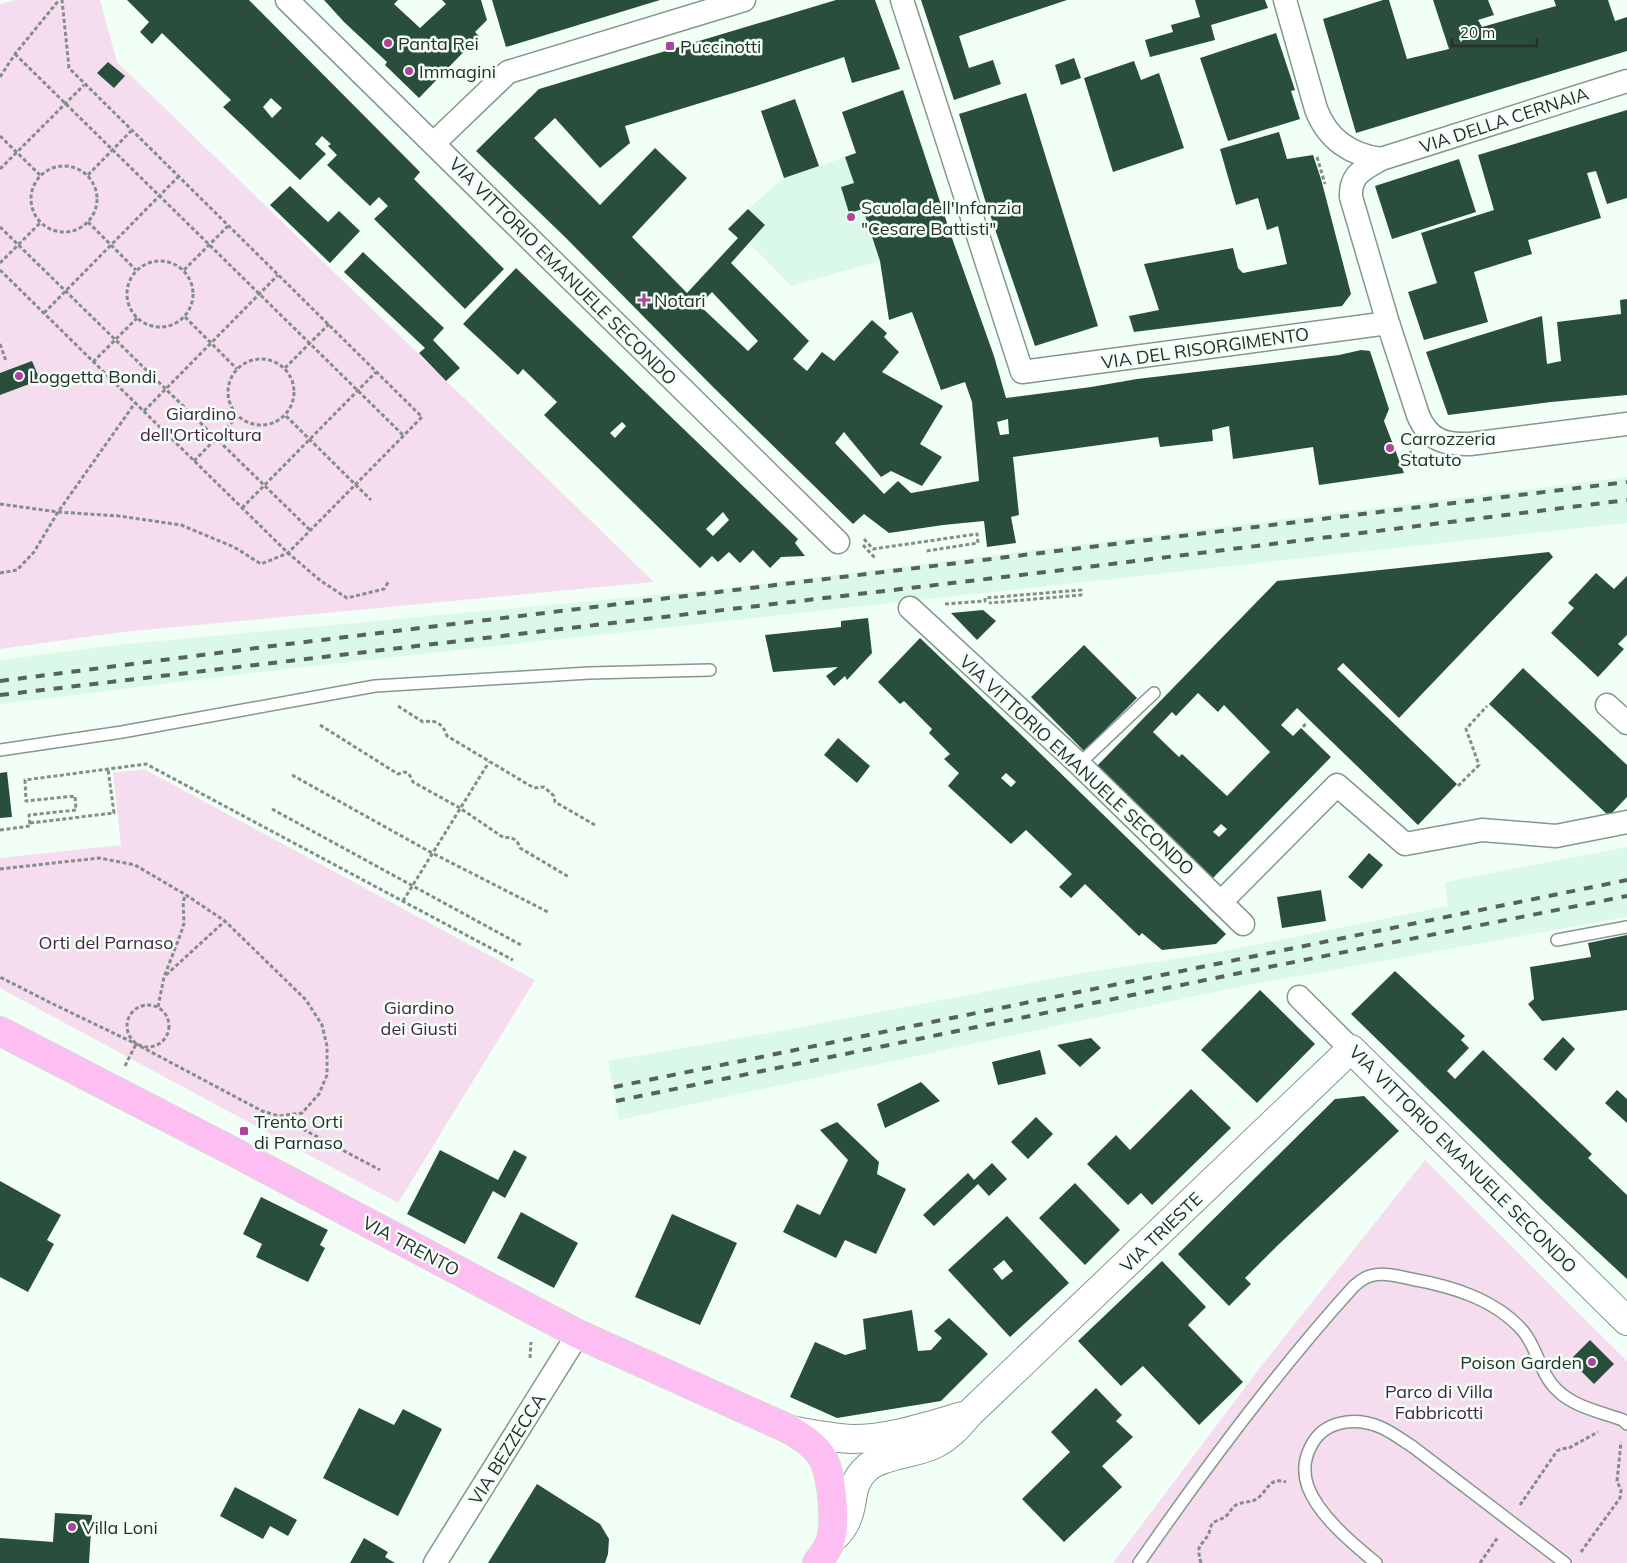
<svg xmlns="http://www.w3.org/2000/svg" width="1627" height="1563" font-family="Mulish,sans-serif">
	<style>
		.built { fill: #dbf9e8 }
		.green { fill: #f5dcef }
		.building { fill: #294f3c; fill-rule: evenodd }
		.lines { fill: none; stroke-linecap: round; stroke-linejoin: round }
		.lane-casing { stroke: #84988d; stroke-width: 14 }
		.street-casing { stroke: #84988d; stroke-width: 25 }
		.secondary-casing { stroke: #84988d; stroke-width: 30 }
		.primary-casing { stroke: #d8dad9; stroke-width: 30 }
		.path { stroke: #848e88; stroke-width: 3; stroke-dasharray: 4 2.5; stroke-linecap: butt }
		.lane { stroke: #fff; stroke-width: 11 }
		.street { stroke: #fff; stroke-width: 22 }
		.secondary { stroke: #fff; stroke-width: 28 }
		.primary { stroke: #fdbff2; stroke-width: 28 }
		.rail { stroke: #58625d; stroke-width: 4; stroke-dasharray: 9 9; stroke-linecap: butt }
		.poi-dot { fill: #af419f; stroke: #f2fff7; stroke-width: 2 }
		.labels { text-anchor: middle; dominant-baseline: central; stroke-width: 5; stroke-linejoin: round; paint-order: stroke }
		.poi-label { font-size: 18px; fill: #262f2a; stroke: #f2fff7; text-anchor: start }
		.street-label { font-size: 18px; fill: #262f2a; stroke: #f2fff7 }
		.park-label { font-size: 18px; fill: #4a1e43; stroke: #f2fff7 }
	</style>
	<rect width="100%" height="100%" fill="#f2fff7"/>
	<!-- built -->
	<g class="built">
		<polygon points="918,132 952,238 880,261 791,286 749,243 765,225 748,209 784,178"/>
		<polygon points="1627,477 1627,523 304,667 0,704 0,660 126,644 711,590"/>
		<polygon points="1627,847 1627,917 1243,986 619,1120 608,1061 786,1030 1082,973 1220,952 1448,906 1445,882"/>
	</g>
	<!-- green -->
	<g class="green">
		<polygon points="16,0 100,0 117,62 654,582 123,632 0,649 0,4"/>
		<polygon points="144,769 535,980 398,1203 0,988 0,858 121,845 113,773"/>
		<polygon points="1425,1160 1627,1361 1627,1563 1113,1563 1262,1365"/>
	</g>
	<!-- building -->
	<g class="building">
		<path d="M127 0H249L420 172 414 179 504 269 465 309 374 219 388 206 379 197 370 206 327 165 337 155 328 146 331 144 322 136 315 144 326 154 300 180 223 107 231 100 162 33 152 44 140 32 149 22ZM271 98 282 108 272 118 263 107Z"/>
		<polygon points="324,0 398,0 394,4 420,28 446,4 442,0 481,0 487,20 475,32 479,36 419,98 385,65 387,62 344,22"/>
		<polygon points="492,0 660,0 506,47"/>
		<path d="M836 0H875L900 69 852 83 844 57 756 86 625 126 630 143 600 168 555 118 534 138 600 205 655 148 687 178 632 237 687 293 738 238 728 229 748 209 765 225 731 263 809 341 793 359 807 371 822 352 834 361 872 320 887 333 884 337 899 352 882 372 943 406 920 444 942 457 922 486 891 471 881 477 844 432 835 443 884 494 898 481 911 493 979 481 972 402 965 382 941 390 912 312 889 320 880 261 863 209 849 213 841 187 854 183 845 157 856 153 842 112 903 90 952 238 994 356 1006 398 1091 387 1137 379 1339 355 1361 350 1370 351 1389 409 1384 421 1404 473 1319 485 1313 447 1233 459 1229 426 1212 430 1213 441 1160 447 1158 437 1013 457 1019 515 1011 517 1016 543 987 547 984 521 943 525 889 533 864 514 853 524 714 388 566 238 476 151 539 89ZM712 292 758 341 748 351 699 305ZM1008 419 1009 434 1000 435 997 422Z"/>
		<polygon points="921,0 1067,0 959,36 969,68 993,60 1001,84 954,100"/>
		<polygon points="1195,0 1265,0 1268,8 1211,25 1215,40 1150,57 1145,40 1173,32 1171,25 1200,17"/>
		<polygon points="1383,0 1389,0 1407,59 1449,49 1433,0 1488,0 1494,15 1478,20 1482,27 1556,6 1554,0 1608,0 1615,21 1627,17 1627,51 1356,133 1323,19"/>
		<polygon points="1276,33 1295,90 1291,91 1300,119 1228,141 1200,58"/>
		<polygon points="1074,58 1081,78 1061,85 1055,65"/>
		<polygon points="1134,61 1141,80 1159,73 1184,148 1113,172 1084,78"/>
		<polygon points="108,62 125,76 114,88 97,73"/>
		<polygon points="1026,93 1098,326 1035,346 985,200 959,114"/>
		<polygon points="795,99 819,166 784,178 761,111"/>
		<polygon points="1627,110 1627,198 1607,204 1596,171 1587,173 1601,218 1528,240 1532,254 1474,272 1488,322 1424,340 1408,292 1437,283 1421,233 1494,210 1478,155"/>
		<polygon points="1279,132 1287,159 1313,155 1321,179 1351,294 1342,306 1134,332 1129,316 1159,310 1144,264 1233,248 1238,268 1243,273 1287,264 1278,226 1267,230 1258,198 1236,205 1220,149"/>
		<polygon points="1459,159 1476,212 1392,239 1375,186"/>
		<polygon points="290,186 328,222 339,211 360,231 330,263 270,205"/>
		<polygon points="363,252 444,328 433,340 460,368 446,381 419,353 425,348 344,272"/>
		<path d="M516 268 798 539 795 543 805 556 781 557 770 568 753 550 740 563 729 552 718 562 712 556 700 568 544 415 557 402 523 369 518 375 463 324ZM622 422 626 426 615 438 610 433ZM723 512 729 520 713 536 706 529Z"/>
		<polygon points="1627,299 1627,395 1551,402 1448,415 1426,352 1542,316 1547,364 1561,361 1557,322 1621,314 1620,300"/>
		<polygon points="32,361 40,380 0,395 0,373"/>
		<path d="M1549 552 1553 557 1399 718 1343 663 1337 669 1457 784 1418 825 1297 708 1281 725 1293 736 1301 728 1331 757 1212 879 1097 766 1277 581ZM1198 693 1218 712 1224 705 1270 752 1227 796 1182 754 1179 757 1153 732 1172 712 1176 716ZM1221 824 1227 829 1219 837 1213 832Z"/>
		<polygon points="1596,573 1614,589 1627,576 1627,635 1618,644 1624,649 1598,677 1551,633 1574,608 1568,603"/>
		<polygon points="983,610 996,621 977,640 951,613"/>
		<polygon points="868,618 872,653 847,680 845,676 834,686 826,676 838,667 773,672 765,635 841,627 841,621"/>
		<path d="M920 638 1011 725 1226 934 1216 944 1162 950 1142 933 1139 936 1085 884 1071 898 1059 887 1072 874 1026 830 1011 844 948 786 959 773 944 759 950 754 929 733 932 729 904 701 900 704 878 682ZM1006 773 1016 782 1011 787 1001 778Z"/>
		<polygon points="1084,645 1137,698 1084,751 1031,697"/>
		<polygon points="1523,668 1627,765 1627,797 1609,816 1489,704"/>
		<polygon points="838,738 870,766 857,783 824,755"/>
		<polygon points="7,772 12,817 0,818 0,773"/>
		<polygon points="1369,853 1383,865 1362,889 1348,877"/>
		<polygon points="1321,890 1326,921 1282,928 1277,897"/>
		<polygon points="1627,935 1627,1010 1542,1021 1528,1004 1534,999 1530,967 1591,957 1588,943"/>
		<polygon points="1395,971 1465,1036 1461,1040 1469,1048 1447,1071 1455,1079 1483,1050 1592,1154 1588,1158 1627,1195 1627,1279 1545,1203 1351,1014"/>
		<polygon points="1260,990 1315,1044 1257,1103 1201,1050"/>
		<polygon points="1563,1037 1575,1049 1556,1071 1543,1059"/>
		<polygon points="1091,1038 1101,1048 1080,1067 1057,1045"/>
		<polygon points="1040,1050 1046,1074 998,1085 992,1062"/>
		<polygon points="921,1082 940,1101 885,1128 877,1104"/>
		<polygon points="1191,1089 1231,1128 1152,1205 1141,1193 1128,1205 1087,1164 1116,1135 1130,1150"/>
		<polygon points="1617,1090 1627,1099 1627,1123 1605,1103"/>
		<polygon points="1364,1096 1399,1131 1277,1246 1245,1278 1251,1284 1229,1306 1178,1254 1335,1099"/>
		<polygon points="1036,1117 1053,1134 1028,1159 1011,1142"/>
		<polygon points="837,1122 879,1162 877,1174 906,1189 876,1254 845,1240 836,1258 783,1232 797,1204 820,1215 848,1160 820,1130"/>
		<polygon points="440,1150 498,1180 514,1150 527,1157 505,1198 493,1191 465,1244 407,1214"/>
		<polygon points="992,1163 1007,1179 989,1196 978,1184 934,1226 923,1215 968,1173 974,1180"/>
		<polygon points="0,1181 61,1215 47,1240 54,1244 28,1292 0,1277"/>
		<polygon points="1075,1183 1120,1230 1085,1265 1039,1218"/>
		<polygon points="261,1197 328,1230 320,1245 325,1248 308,1282 256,1257 262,1244 243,1234"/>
		<polygon points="521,1212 578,1243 554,1288 497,1258"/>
		<polygon points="672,1214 737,1243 700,1325 635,1297"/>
		<path d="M1007 1216 1069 1283 1010 1337 948 1270ZM1004 1260 1013 1271 1002 1280 993 1269Z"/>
		<polygon points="1162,1261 1206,1307 1188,1325 1243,1382 1199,1425 1143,1366 1121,1386 1078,1341"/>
		<polygon points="912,1310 918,1351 931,1350 942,1338 934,1331 949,1318 988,1354 941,1401 837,1418 790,1397 815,1342 845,1355 866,1349 863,1319"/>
		<polygon points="1590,1340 1614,1364 1594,1384 1570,1360"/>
		<polygon points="1096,1388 1122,1415 1116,1421 1133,1437 1102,1466 1122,1487 1064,1542 1022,1499 1070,1452 1051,1432"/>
		<polygon points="359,1408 394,1425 403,1409 442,1429 398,1516 323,1478"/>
		<polygon points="537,1484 600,1524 609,1539 608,1554 605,1563 488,1563"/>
		<polygon points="235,1487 297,1520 288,1536 270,1526 263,1539 220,1516"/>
		<polygon points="55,1513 92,1515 89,1563 0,1563 0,1538 53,1542"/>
		<polygon points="364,1538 388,1552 385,1557 395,1563 350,1563"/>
	</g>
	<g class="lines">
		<!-- lane casing -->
		<g class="lane-casing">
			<g id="lane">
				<polyline points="0,750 122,732 375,686 589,673 710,670"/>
				<polyline points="1079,764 1154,693"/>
				<polyline points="1557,940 1627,927"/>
				<path d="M1139 1563C1205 1468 1276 1372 1354 1286 1359 1282 1363 1278 1370 1276 1383 1272 1398 1276 1411 1279 1451 1286 1495 1299 1523 1331 1538 1349 1540 1374 1557 1390 1574 1407 1601 1412 1623 1420L1627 1424"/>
				<path d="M1376 1563C1352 1543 1319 1516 1308 1487 1303 1473 1304 1459 1311 1446 1324 1420 1355 1417 1380 1427 1392 1432 1402 1440 1413 1447L1565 1563"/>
			</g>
		</g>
		<!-- street casing -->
		<g class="street-casing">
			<g id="street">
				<polyline points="287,0 838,542"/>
				<polyline points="902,0 1022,372 1388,323"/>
				<path d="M1285 0 1316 109C1327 139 1351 155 1381 159"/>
				<path d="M1627 81 1381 159C1363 170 1350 174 1351 197L1388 323 1418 415C1428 440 1445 445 1470 444L1627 424"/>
				<polyline points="434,143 508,72 744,0"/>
				<polyline points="910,608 1079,764 1243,924"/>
				<polyline points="1607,705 1627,723"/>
				<polyline points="1221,902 1337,785 1405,844 1482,830 1556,836 1627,822"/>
				<polyline points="1299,997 1351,1049"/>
				<polyline points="435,1563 578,1334"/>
			</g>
		</g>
		<!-- secondary casing -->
		<g class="secondary-casing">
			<g id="secondary">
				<path d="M791 1430C812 1434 832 1438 853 1439 890 1439 928 1426 963 1416"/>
				<path d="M831 1540C838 1534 844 1527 847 1519 855 1500 849 1485 866 1469 879 1455 916 1454 935 1444 949 1437 959 1426 969 1414L1351 1049 1627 1321"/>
			</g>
		</g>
		<!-- primary casing -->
		<g class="primary-casing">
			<path id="primary" d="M0 1031 234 1152 578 1334 791 1430C802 1437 813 1444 821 1455 832 1472 836 1520 831 1539 829 1548 822 1556 817 1563"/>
		</g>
		<!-- path -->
		<g class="path">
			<polyline points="15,54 404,436"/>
			<polyline points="0,77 15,54 59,0"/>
			<polyline points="0,136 40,175"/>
			<polyline points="1317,157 1325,184"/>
			<circle cx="64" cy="199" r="33"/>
			<polyline points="0,169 84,85"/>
			<polyline points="88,175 131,131"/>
			<polyline points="88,222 136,270"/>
			<polyline points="0,227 310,530"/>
			<circle cx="160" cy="294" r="33"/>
			<polyline points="0,263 40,223"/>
			<polyline points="0,270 288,553 321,581 347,598 384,589 389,581"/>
			<polyline points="184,270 228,226"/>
			<polyline points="44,313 178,177"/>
			<polyline points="185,317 237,369"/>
			<polyline points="0,344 6,361"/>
			<circle cx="261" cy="392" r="33"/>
			<polyline points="93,362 137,318"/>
			<polyline points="285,368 329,324"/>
			<polyline points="144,411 278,275"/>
			<polyline points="286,416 371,500"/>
			<polyline points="1410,451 1416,469"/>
			<polyline points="194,461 238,416"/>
			<polyline points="0,504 58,512 119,516 181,525 234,547 261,564 288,553 422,417 69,68 62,0"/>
			<polyline points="242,508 376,372"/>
			<polyline points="864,539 873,549 977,534 978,543 926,551"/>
			<polyline points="863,545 875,558"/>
			<polyline points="0,573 17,570 34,552 58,512 135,403"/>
			<polyline points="945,604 985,601 985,598 1081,590 1081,595 989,603"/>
			<path d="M398 706 423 722C436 719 443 724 447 736L534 788 544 787 554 796 555 802 595 825"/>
			<path d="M320 725 398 774 405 772 409 774 413 782 460 808 504 838C512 836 518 840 520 848L569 877"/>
			<polyline points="1303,727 1307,722"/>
			<polyline points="292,775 432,853 548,912"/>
			<polyline points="1458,786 1479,765 1466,729 1487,706"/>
			<polyline points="272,809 521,945"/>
			<polyline points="30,823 114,813 108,769"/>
			<polyline points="0,830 30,826 29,815 76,810 75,796 26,801 25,780 146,764 513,960"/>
			<polyline points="0,869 99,858 135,865 186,895 225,921 306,1000 322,1025 327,1046 327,1075 319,1094 302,1113 279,1116 262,1111 136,1044 49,1002 0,977"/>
			<polyline points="403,901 489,762"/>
			<polyline points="166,975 225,921"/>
			<circle cx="148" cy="1026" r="21"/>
			<polyline points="158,1007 164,977 181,933 184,923 183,901 186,895"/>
			<polyline points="125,1066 136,1044"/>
			<polyline points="280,1117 380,1170"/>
			<polyline points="530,1358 531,1342"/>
			<polyline points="1520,1505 1557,1451 1561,1449 1569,1448 1598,1432"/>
			<polyline points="1581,1552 1620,1498 1621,1490 1617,1481 1621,1442"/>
			<path d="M1201 1563C1196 1544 1200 1548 1208 1535 1210 1532 1210 1527 1212 1524 1215 1520 1222 1520 1226 1516 1230 1513 1231 1508 1236 1505 1243 1501 1252 1503 1258 1498 1269 1489 1269 1477 1286 1482"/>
			<polyline points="1480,1563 1498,1537"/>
		</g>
		<!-- lane -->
		<use href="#lane" class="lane"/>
		<!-- street -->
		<use href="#street" class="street"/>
		<!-- secondary -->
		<use href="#secondary" class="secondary"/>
		<!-- primary -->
		<use href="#primary" class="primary"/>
		<!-- rail -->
		<g class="rail">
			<polyline points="0,681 280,645 1627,482"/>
			<polyline points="0,695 1063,570 1627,500"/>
			<polyline points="614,1087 1627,880"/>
			<polyline points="616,1101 1269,967 1627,896"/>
		</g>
	</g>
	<!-- markers -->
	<g class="poi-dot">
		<circle cx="388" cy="43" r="5"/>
		<rect x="665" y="41" width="10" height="10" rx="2.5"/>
		<circle cx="409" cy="71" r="5"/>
		<circle cx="851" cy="217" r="5"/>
		<path d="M641.5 292.5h5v5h5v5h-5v5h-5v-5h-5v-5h5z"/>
		<circle cx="19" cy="376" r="5"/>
		<circle cx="1390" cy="448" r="5"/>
		<rect x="239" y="1126" width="10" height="10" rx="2.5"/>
		<circle cx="1592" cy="1362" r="5"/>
		<circle cx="72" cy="1527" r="5"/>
	</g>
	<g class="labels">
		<!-- poi labels -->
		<g class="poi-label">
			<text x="398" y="43">Panta Rei</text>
			<text x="680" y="46">Puccinotti</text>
			<text x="419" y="71">Immagini</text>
			<text x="861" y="207">Scuola dell'Infanzia<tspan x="861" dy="21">"Cesare Battisti"</tspan></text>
			<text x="654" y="300">Notari</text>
			<text x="29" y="376">Loggetta Bondi</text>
			<text x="1400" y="438">Carrozzeria<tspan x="1400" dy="21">Statuto</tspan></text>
			<text x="254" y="1121">Trento Orti<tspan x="254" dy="21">di Parnaso</tspan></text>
			<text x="1582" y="1362" text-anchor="end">Poison Garden</text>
			<text x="82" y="1527">Villa Loni</text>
		</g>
		<!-- street labels -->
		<g class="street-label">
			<text transform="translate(1504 120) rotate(-18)">VIA DELLA CERNAIA</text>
			<text transform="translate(563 271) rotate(45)">VIA VITTORIO EMANUELE SECONDO</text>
			<text transform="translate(1205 348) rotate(-8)">VIA DEL RISORGIMENTO</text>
			<text transform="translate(1077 765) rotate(43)">VIA VITTORIO EMANUELE SECONDO</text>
			<text transform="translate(1463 1159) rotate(45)">VIA VITTORIO EMANUELE SECONDO</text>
			<text transform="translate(1161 1232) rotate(-44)">VIA TRIESTE</text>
			<text transform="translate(411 1246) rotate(28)">VIA TRENTO</text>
			<text transform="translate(507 1449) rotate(-58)">VIA BEZZECCA</text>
		</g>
		<!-- park labels -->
		<g class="park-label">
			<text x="201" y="413">Giardino<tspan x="201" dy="21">dell'Orticoltura</tspan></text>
			<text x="106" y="942">Orti del Parnaso</text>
			<text x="419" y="1007">Giardino<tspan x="419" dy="21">dei Giusti</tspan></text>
			<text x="1439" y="1391">Parco di Villa<tspan x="1439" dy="21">Fabbricotti</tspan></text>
		</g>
	</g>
	<!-- scale -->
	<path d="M1452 38v8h85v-8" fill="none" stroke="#262f2a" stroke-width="2.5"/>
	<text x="1460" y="38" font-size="15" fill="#262f2a" stroke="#f2fff7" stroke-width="4" paint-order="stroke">20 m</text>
</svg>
